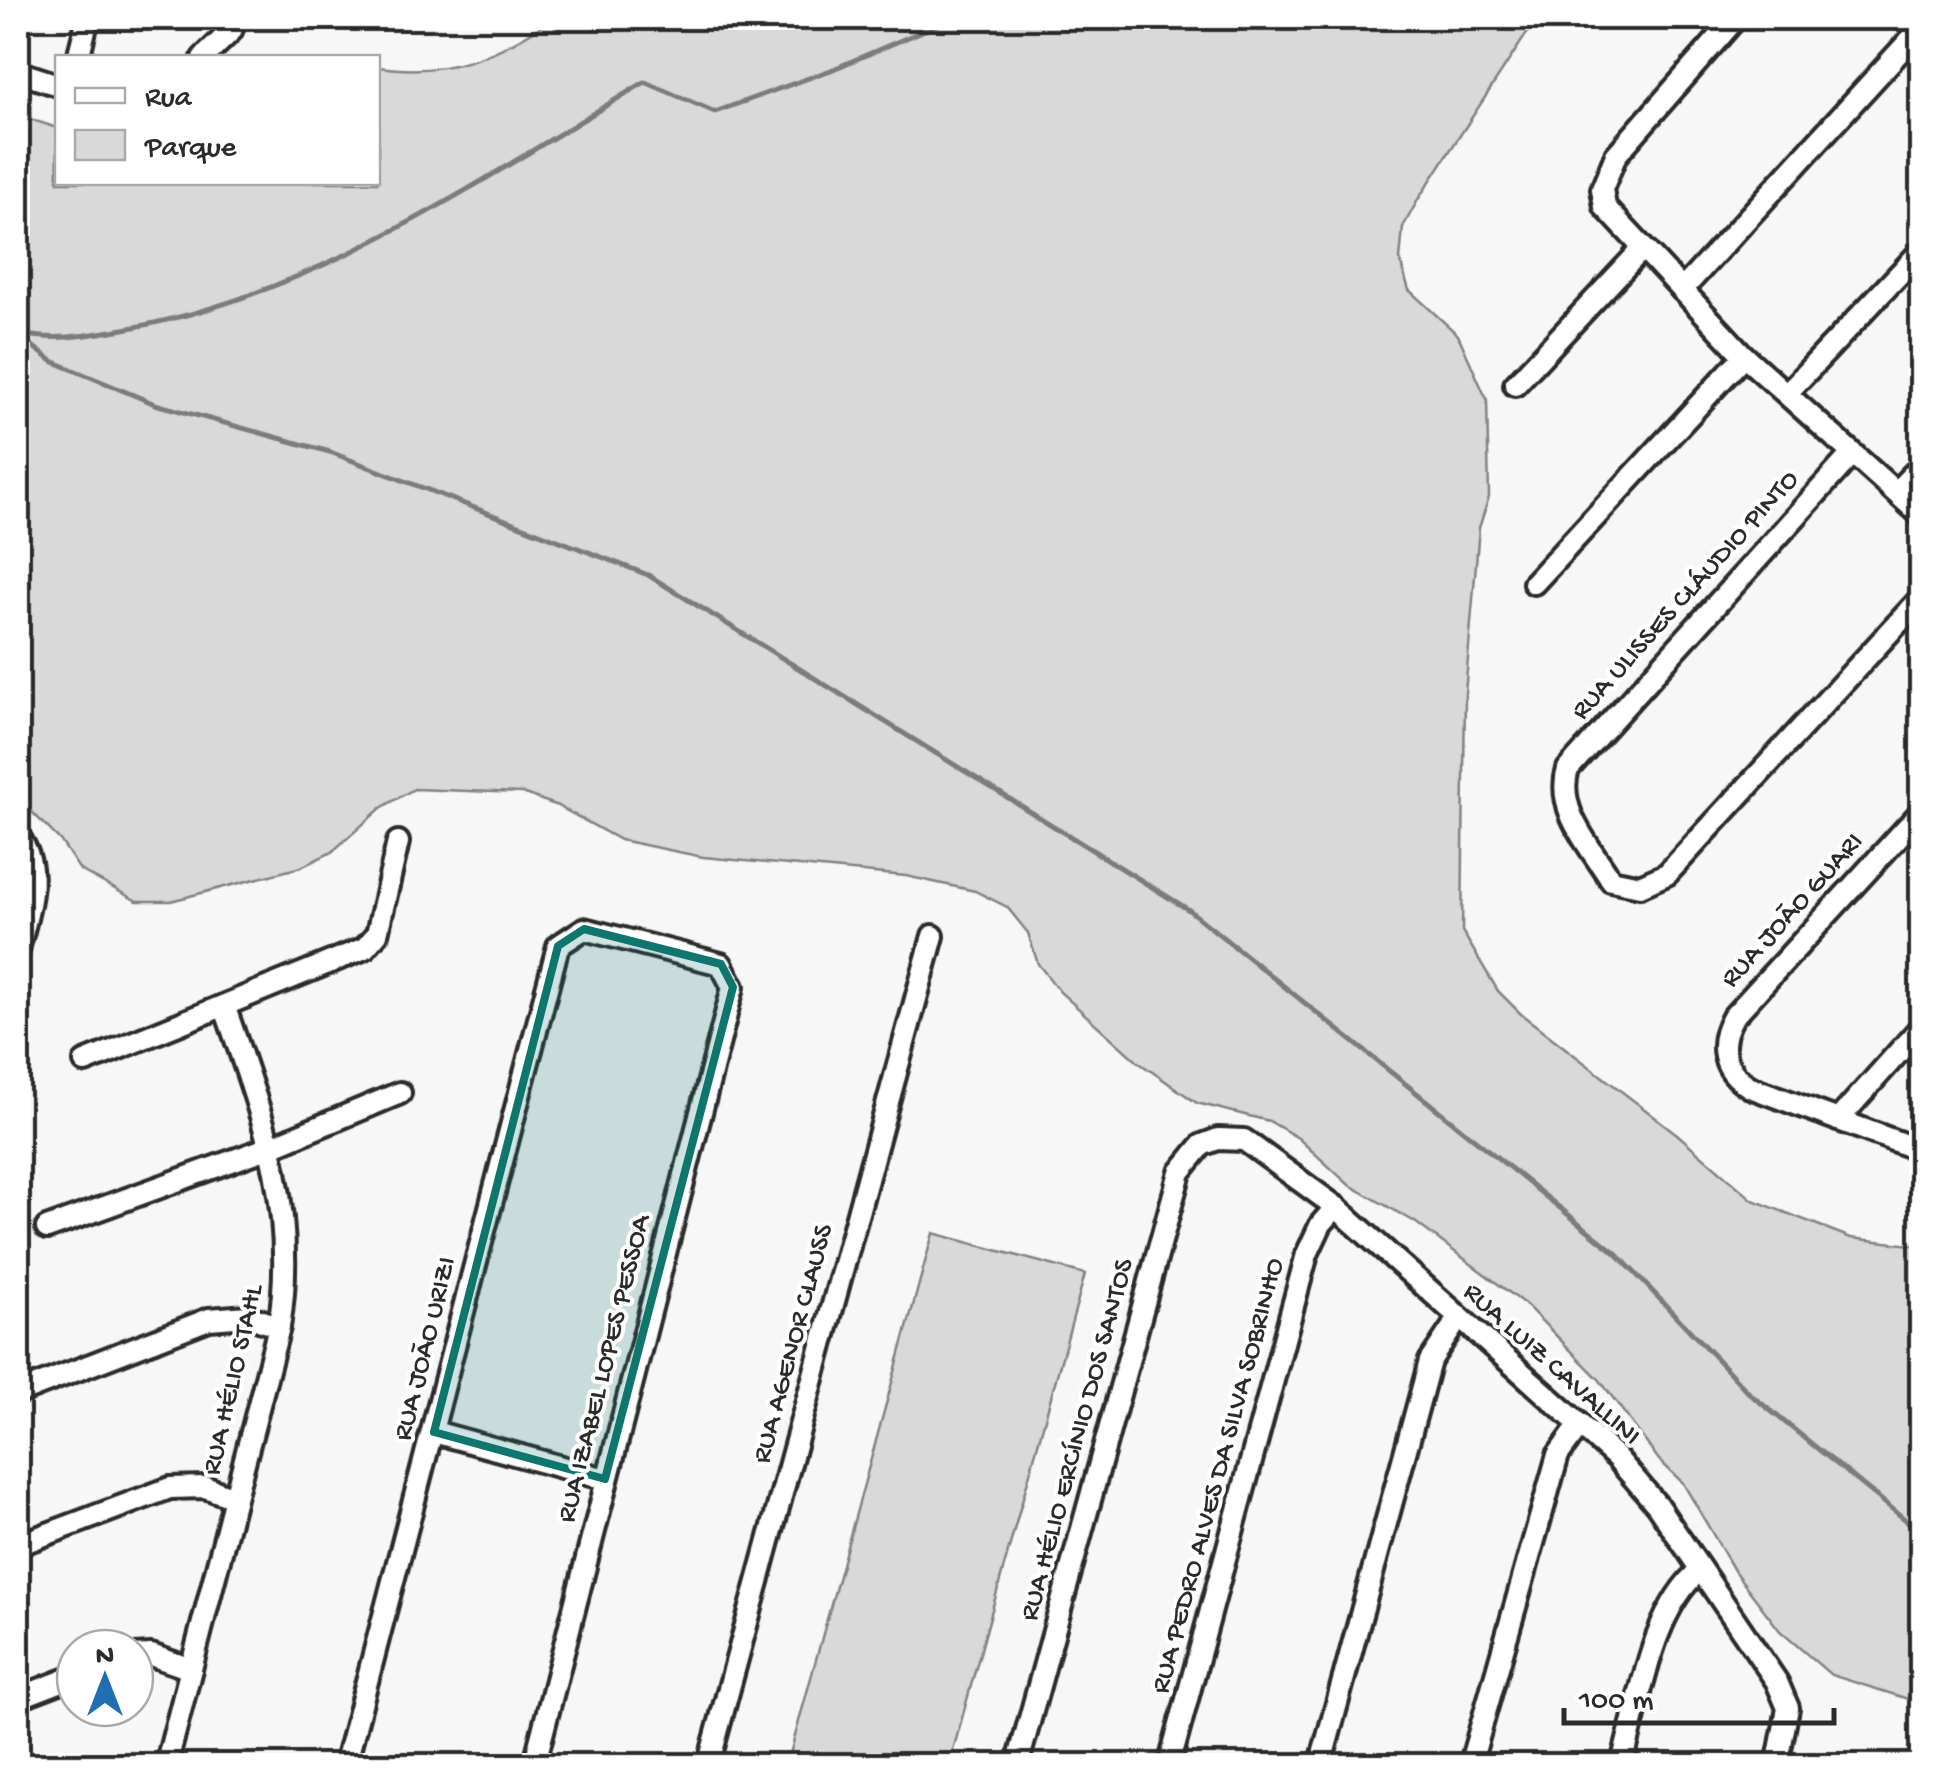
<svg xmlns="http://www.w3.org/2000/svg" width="1939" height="1783" font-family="'Gochi Hand',sans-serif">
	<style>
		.green { fill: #d9d9d9; stroke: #828282; stroke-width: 2.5 }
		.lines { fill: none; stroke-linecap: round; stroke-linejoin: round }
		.stream { stroke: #7b7b7b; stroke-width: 5 }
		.street-casing { stroke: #2b2b2b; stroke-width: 28 }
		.street { stroke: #fff; stroke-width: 20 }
		.marked { fill: #0f766e; fill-opacity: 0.2; stroke: #0f766e; stroke-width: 8; stroke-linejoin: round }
		.labels { text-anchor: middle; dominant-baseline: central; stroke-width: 8; stroke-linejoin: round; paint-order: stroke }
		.street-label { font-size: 28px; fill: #2b2b2b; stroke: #fff }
	</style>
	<rect width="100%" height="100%" fill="#f7f7f7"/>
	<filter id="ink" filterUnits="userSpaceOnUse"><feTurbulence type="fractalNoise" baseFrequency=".01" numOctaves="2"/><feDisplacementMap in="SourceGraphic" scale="20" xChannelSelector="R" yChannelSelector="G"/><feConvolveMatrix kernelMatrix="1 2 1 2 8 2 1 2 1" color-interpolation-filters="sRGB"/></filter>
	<g filter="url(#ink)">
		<!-- green -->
		<g class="green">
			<path d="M554 18H1537L1419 198 1403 227 1400 260 1409 290 1458 335 1487 400 1489 497 1479 528 1465 694 1462 931 1498 991 1521 1014 1677 1134 1753 1200 1851 1238 1921 1246V1703L1831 1675 1780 1631 1735 1572 1683 1483 1659 1460 1599 1379 1526 1305 1415 1222 1348 1184 1298 1138 1269 1121 1197 1103 1138 1062 1060 992 1038 964 1028 933 1007 907 975 891 906 876 703 857 620 840 558 806 522 793 414 789 381 808 332 852 301 867 171 901H137L80 870 60 840 18 798V115L57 128 58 182H378V67C448 77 496 57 554 18Z"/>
			<polygon points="933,1233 1085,1274 949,1765 787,1765"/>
		</g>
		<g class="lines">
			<!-- stream -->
			<g class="stream">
				<path d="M20 334C55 341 83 336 118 330 310 299 480 181 645 82L715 112 831 70 953 18"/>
				<polyline points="18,335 52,361 155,404 330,452 648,575 1189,910 1616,1253 1750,1394 1922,1533"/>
			</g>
			<!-- street casing -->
			<g class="street-casing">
				<g id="street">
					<polyline points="1736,18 1616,155 1602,189 1605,207 1744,356 1922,516"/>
					<polyline points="78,58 88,18"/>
					<polyline points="203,58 231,31 236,18"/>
					<polyline points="18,72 58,85"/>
					<polyline points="1682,290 1922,27"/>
					<polyline points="1515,385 1642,249"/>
					<polyline points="1787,393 1922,250"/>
					<path d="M1852 454 1568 769C1555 810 1591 847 1611 880L1640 886 1667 874 1922 597"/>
					<polyline points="1896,492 1922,465"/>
					<polyline points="1534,583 1744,356"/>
					<path d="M1922 811 1733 1017C1717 1044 1722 1070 1750 1087L1922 1151"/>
					<path d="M18 836C44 872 27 912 18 950"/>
					<polyline points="85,1062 365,948 377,934 398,842"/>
					<polyline points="1838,1120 1922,1026"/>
					<polyline points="47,1228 273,1146 400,1093"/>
					<polyline points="18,1393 209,1319 248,1316 279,1327"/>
					<polyline points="434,1432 605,1479"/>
					<polyline points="18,1545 170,1488 205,1487 234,1498"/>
					<polyline points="135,1656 151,1655 191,1669"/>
					<polyline points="18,1698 75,1676"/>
					<path d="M166 1766 279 1327C298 1209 263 1118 225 1008"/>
					<polyline points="345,1766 558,946 584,929 721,964 733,987 534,1766"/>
					<polyline points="708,1766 933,936"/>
					<polyline points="1017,1766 1180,1172 1202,1145 1218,1139 1244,1140 1336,1207 1616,1457 1657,1505 1777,1682 1788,1708 1777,1766"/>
					<polyline points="1169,1766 1307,1254 1321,1224 1336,1207"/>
					<polyline points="1320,1766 1430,1361 1458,1319"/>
					<polyline points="1470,1766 1558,1455 1580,1425"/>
					<path d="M1621 1766C1639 1706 1651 1610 1700 1570"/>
				</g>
			</g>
			<!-- street -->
			<use href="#street" class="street"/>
		</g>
	</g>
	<!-- marked area -->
	<path class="marked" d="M584 929 721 964 733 987 605 1479 434 1432 558 946Z"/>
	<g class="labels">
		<!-- street labels -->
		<g class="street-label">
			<text transform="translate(1686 596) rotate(-48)">RUA ULISSES CLÁUDIO PINTO</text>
			<text transform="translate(1793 911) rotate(-48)">RUA JOÃO GUARI</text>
			<text transform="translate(794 1344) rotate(-75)">RUA AGENOR CLAUSS</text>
			<text transform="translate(426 1349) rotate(-76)">RUA JOÃO URIZI</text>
			<text transform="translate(1551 1365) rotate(42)">RUA LUIZ CAVALLINI</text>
			<text transform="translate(605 1369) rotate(-76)">RUA IZABEL LOPES PESSOA</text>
			<text transform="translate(234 1380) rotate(-77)">RUA HÉLIO STAHL</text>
			<text transform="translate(1078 1440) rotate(-75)">RUA HÉLIO ERCÍNIO DOS SANTOS</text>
			<text transform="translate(1219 1476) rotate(-75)">RUA PEDRO ALVES DA SILVA SOBRINHO</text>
		</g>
	</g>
	<!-- margin -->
	<rect width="1939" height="1783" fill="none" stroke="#fff" stroke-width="60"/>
	<rect x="30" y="30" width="1879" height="1723" fill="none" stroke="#2b2b2b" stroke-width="4" filter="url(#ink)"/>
	<!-- legend -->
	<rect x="55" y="55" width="325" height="130" fill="#ffffff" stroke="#aaaaaa" stroke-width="2.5"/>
	<rect x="75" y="88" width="50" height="15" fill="#ffffff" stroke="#aaaaaa" stroke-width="2.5"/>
	<text x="145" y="105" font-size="30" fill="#2b2b2b">Rua</text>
	<rect x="75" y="130" width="50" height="30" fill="#d9d9d9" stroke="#aaaaaa" stroke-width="2.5"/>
	<text x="145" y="155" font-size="30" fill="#2b2b2b">Parque</text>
	<!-- north arrow -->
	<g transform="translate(105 1678)"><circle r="48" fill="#ffffff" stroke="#aaaaaa" stroke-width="2.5"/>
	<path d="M0-8L18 38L0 25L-18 38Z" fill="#1f6fb2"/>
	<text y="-15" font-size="28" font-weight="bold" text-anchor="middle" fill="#2b2b2b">N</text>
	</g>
	<!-- scale -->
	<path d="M1564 1708v15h270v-15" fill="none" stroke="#2b2b2b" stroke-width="5"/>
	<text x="1579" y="1708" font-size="30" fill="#2b2b2b" stroke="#ffffff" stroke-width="8" paint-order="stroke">100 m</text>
</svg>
